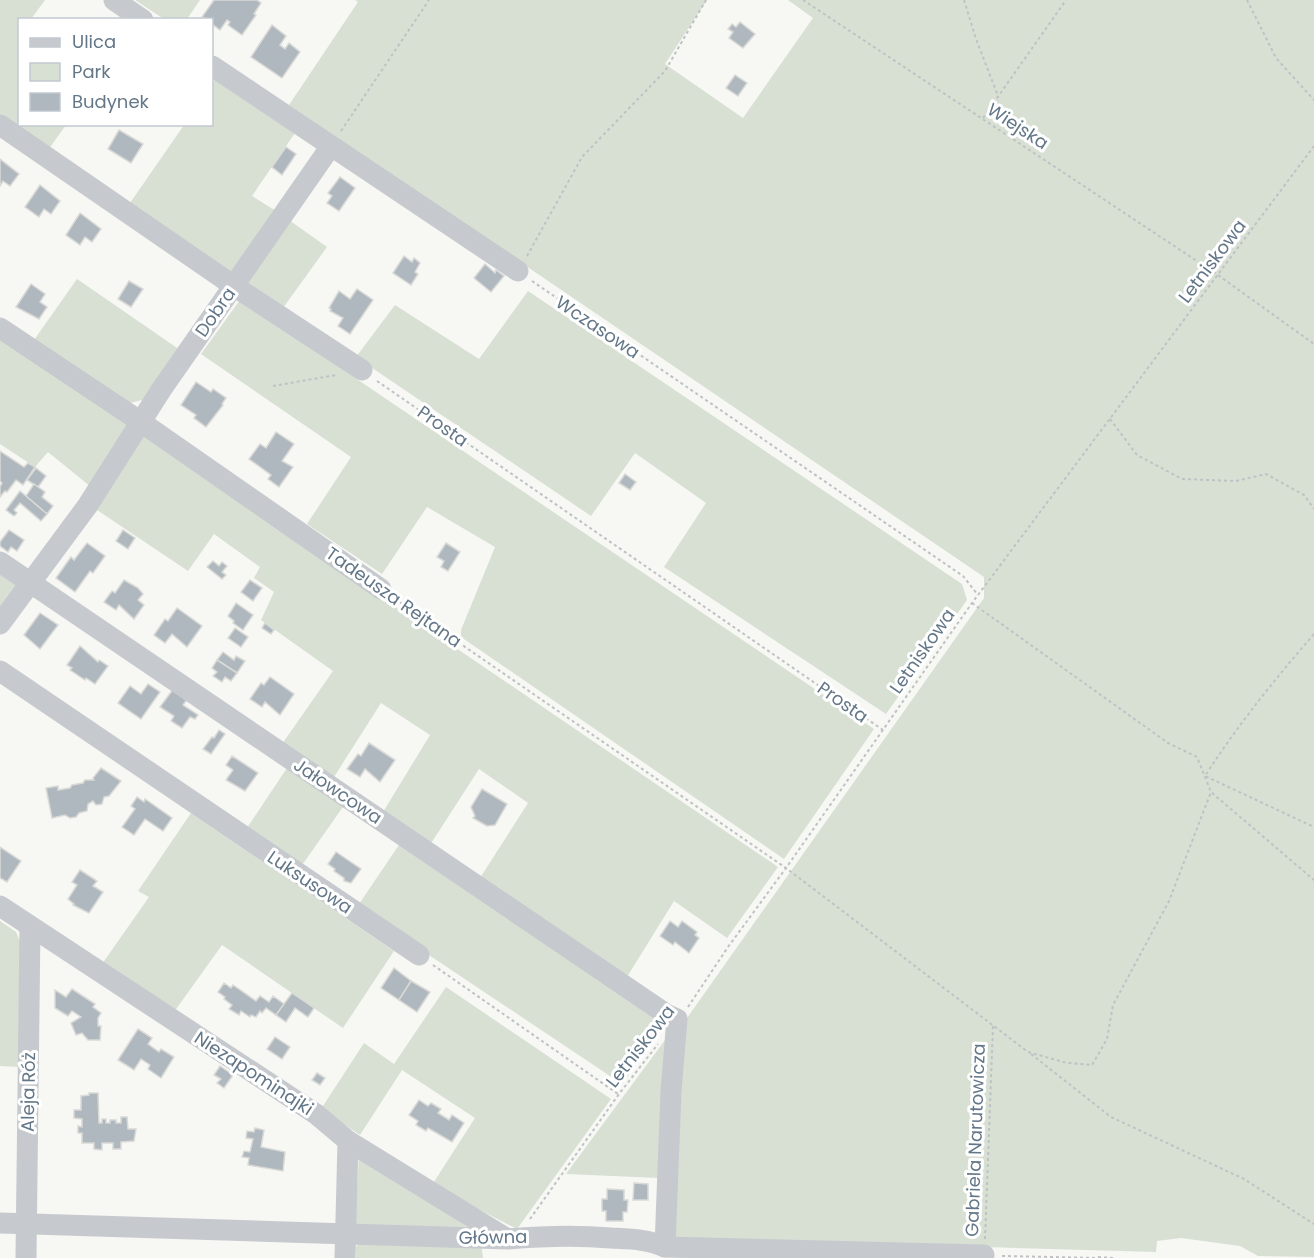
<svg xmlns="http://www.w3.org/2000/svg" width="1314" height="1258" font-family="Poppins,sans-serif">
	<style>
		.green { fill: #d8e0d4 }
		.building { fill: #afb8be; stroke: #d9d9d6; stroke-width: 1.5 }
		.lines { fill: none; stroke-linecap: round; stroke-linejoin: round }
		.path { stroke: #bfc2c4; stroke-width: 2; stroke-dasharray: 3 3; stroke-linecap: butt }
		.minor { stroke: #c6cace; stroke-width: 21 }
		.labels { text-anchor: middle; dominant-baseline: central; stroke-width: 6; stroke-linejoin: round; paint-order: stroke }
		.street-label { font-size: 18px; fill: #637788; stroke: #fff }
	</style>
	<rect width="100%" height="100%" fill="#f7f7f4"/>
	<!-- green -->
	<g class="green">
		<polygon points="0,0 45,0 31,19 20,20 20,124 66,125 48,150 0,117"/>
		<polygon points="135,0 200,0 187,19 164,19"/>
		<polygon points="355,0 707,0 665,64 743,118 813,18 788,0 1314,0 1314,1257 1258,1256 1240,1246 1181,1238 1157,1241 1156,1252 675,1238 682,1038 687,1018 984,598 984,577 289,105 358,2"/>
		<polygon points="215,79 295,133 252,196 276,211 234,274 130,203 184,125 212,124 212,85"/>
		<polygon points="289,220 327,247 283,308 247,283"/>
		<polygon points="77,279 180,350 146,399 130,403 34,340"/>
		<polygon points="528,291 962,584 967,600 886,714 664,567 706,503 635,453 591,516 356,357 395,305 479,359"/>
		<polygon points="240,300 874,729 784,859 461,637 461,630 495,547 427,507 382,574 307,524 351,457 201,354"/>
		<polygon points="0,338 129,425 91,487 48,452 35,467 0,444"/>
		<polygon points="143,435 778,867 727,938 674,901 627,977 480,878 528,803 479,769 430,845 383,812 430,735 381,703 334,777 282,744 333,671 261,620 274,592 254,578 260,567 214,534 188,571 94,508"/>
		<polygon points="0,570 21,585 0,613"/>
		<polygon points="289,765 345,804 300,868 245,831"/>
		<polygon points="191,813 394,951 343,1028 222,945 174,1012 102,964 149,897 138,891"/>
		<polygon points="401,842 666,1024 622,1084 357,907"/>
		<polygon points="0,921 16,932 24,951 20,1067 0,1066"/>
		<polygon points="446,987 611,1099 517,1229 432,1185 475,1118 402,1070 360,1135 321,1109 364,1043 394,1064"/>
		<polygon points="668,1036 659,1178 566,1174"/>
		<polygon points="359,1154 472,1230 355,1226"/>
		<polygon points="361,1240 481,1243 483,1258 356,1258 356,1247"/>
	</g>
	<!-- building -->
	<g class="building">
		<polygon points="214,0 257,0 261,3 254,14 256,15 242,35 228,25 230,22 227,20 220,30 212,24 212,20 202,17"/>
		<polygon points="740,22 755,34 743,48 729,38 733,32 728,29 732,24 736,27"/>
		<polygon points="272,25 286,36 280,45 285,49 289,43 300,52 282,78 251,57"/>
		<polygon points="735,75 747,83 738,96 726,88"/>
		<polygon points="119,130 143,144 131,163 108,149"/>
		<polygon points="286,147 296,154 282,175 272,167"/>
		<polygon points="0,159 19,174 10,186 3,181 0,186"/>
		<polygon points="340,177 355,188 339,211 327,203 332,196 328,193"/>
		<polygon points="40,185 60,201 51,214 44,209 39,217 25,207"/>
		<polygon points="80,213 101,229 92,242 85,237 80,245 66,235"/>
		<polygon points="404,256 412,262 414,258 420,263 415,272 418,274 411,285 393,273"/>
		<polygon points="485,264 495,273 496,270 504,276 491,292 474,278"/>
		<polygon points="129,281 143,289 131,307 118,299"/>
		<polygon points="31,284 45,294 40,302 47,307 39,319 16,307"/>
		<polygon points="357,289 373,300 350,334 338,326 343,318 330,311 331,309 329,308 339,291 350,299"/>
		<polygon points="196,382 211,392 213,389 226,398 222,404 223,405 206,427 194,418 196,415 181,405"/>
		<polygon points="276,432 294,444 282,461 293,467 279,487 268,479 271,475 249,459 260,444 266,448"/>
		<polygon points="0,451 24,467 28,463 35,467 23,485 16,480 7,492 5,491 0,497 0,487 2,483 0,481"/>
		<polygon points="36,468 46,476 38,487 27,480"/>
		<polygon points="625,474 636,482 630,490 619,483"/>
		<polygon points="34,484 45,492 42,497 53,506 47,514 26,496"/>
		<polygon points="20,491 47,514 41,521 20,503 14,510 17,513 14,516 6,510"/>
		<polygon points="9,530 24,540 17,551 11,547 8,552 0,546 0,542"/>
		<polygon points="123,530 135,538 128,549 116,541"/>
		<polygon points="87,543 105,556 93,573 90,571 75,592 56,578 71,557 74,560"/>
		<polygon points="446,543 460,552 448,571 441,567 444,561 437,557"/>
		<polygon points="213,561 219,566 222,562 227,566 222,572 226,575 222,579 207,567"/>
		<polygon points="124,580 138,588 143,594 138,600 144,605 134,619 119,605 116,610 104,602 112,591 115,593"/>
		<polygon points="250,580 262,588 253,601 241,592"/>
		<polygon points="236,603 253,615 243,630 233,623 234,621 228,616"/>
		<polygon points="177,608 202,626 187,647 172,634 165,643 154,635 165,619 168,621"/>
		<polygon points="40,613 58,625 40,649 24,635"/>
		<polygon points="265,623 274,630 271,634 262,628"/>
		<polygon points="235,628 248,637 241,647 228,638"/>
		<polygon points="80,646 98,662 99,660 108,666 95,684 86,678 85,680 70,670 72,668 67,665"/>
		<polygon points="223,652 234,660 236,656 245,661 237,673 217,660"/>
		<polygon points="217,660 237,673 231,681 225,677 222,682 213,676 217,672 212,668"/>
		<polygon points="270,677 294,694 280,715 265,702 262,707 250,699 261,683 264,685"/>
		<polygon points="148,684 160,692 141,719 118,703 130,686 141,694"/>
		<polygon points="174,688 188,698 183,705 198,715 195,719 190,717 182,728 171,721 174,716 160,707"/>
		<polygon points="219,730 225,734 211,754 203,749 212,737 214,738"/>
		<polygon points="369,743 395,760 380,782 365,769 360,777 347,769 358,754 361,756"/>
		<polygon points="232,756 258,773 245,791 226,780 233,770 226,765"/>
		<polygon points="101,768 121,781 109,796 104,797 102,804 96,805 93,801 88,804 87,811 79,813 76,817 70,818 65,815 52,818 46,788 58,786 58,790 70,788 72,785 83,783 85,780 94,780 93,778"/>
		<polygon points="482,789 507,804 495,825 487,826 473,818 475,816 471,807"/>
		<polygon points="137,797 144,802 145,799 172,818 163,831 145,819 134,835 122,827 135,809 131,806"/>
		<polygon points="0,847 21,861 7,882 0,878"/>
		<polygon points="336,852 361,869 351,883 344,881 344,878 334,871 335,869 328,864"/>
		<polygon points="80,870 97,881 93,886 103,892 89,913 73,905 74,904 68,899 77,885 72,882"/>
		<polygon points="670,921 678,927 682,921 697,932 695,935 699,938 689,953 675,942 673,945 660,936"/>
		<polygon points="394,968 411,981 399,1000 381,988"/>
		<polygon points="411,981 430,992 417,1012 399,1000"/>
		<polygon points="224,983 231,988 233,985 256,1001 260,996 269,1002 273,996 284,1004 276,1015 266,1008 262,1013 260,1011 256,1017 251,1015 250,1017 241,1011 239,1015 229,1009 232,1005 224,999 225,997 218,992"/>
		<polygon points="72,989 95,1004 93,1007 101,1013 98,1018 98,1026 101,1026 100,1040 88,1040 82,1033 76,1035 71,1023 81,1017 72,1011 68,1016 55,1008 55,990 66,997"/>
		<polygon points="292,993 314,1008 308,1017 295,1008 286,1022 276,1015"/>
		<polygon points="138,1029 152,1038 148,1044 159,1052 161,1049 174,1057 161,1078 148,1069 150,1065 141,1059 134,1070 118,1060"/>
		<polygon points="275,1037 290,1047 282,1059 267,1049"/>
		<polygon points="220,1066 233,1075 224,1088 217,1083 221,1079 214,1075"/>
		<polygon points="317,1073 325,1078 320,1085 312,1080"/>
		<polygon points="89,1093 98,1093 99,1123 102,1123 102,1119 106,1119 106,1123 110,1123 110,1120 116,1120 116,1123 121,1123 121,1117 127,1117 128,1129 136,1129 134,1141 121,1142 121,1149 113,1149 113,1143 102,1143 102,1150 94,1149 94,1143 82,1143 82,1133 78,1133 78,1126 82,1127 82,1119 74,1118 74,1110 81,1110 81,1096 89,1095"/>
		<polygon points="419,1100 428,1106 431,1103 441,1109 438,1113 449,1120 452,1115 464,1123 452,1142 428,1128 426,1131 416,1125 418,1121 409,1115"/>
		<polygon points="255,1128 264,1130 261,1147 285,1152 283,1171 248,1165 249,1158 242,1157 244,1151 250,1152 253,1139 246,1138 247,1131 254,1132"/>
		<polygon points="634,1183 648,1184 648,1200 633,1200"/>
		<polygon points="607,1189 624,1190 624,1200 628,1200 627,1212 623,1212 623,1221 606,1221 606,1211 602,1211 602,1199 607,1199"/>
	</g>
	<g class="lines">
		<!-- path -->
		<g class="path">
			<polyline points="803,0 1218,275 1314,344"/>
			<polyline points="964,0 976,39 998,96"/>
			<polyline points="1247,0 1276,58 1314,100"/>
			<polyline points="983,118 1066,0"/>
			<polyline points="341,131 429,0"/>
			<polyline points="527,256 582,157 665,71 706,0"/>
			<polyline points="532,281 963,576 978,595"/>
			<polyline points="377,381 883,730"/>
			<polyline points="273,386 336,375"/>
			<polyline points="1110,419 1137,455 1182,479 1236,481 1266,474 1304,495 1314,509"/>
			<polyline points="394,598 786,868 1028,1052 1067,1063 1092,1065 1107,1039 1113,1005 1169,901 1211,792"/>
			<polyline points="972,603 1168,743 1197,757 1211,792 1314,880"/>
			<path d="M1314 634C1275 679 1237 726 1205 776L1314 827"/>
			<polyline points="433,965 618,1094"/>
			<polyline points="688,1007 728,947 786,868 972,603 1314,146"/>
			<polyline points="1031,1054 1111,1117 1244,1179 1314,1224"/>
			<polyline points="530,1219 619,1094 658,1044"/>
			<polyline points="985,1239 993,1026"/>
			<polyline points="1002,1256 1099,1258"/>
			<polyline points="1098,1257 1114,1258"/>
		</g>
		<!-- minor -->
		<g class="minor">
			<polyline points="114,0 143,20"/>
			<polyline points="212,66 518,271"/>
			<polyline points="0,125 234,286 362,370"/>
			<polyline points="0,328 141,422 381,589"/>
			<polyline points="0,562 666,1014 677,1019 671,1091 665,1247"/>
			<polyline points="0,624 88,505 161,390 331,146"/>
			<polyline points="0,671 419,955"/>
			<polyline points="0,906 316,1114 348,1141 506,1238"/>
			<path d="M0 1223 508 1239C543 1236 576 1235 611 1238 630 1239 648 1239 665 1247L984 1255"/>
			<polyline points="26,1258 30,926"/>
			<polyline points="345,1258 348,1141"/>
		</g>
	</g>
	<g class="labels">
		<!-- street labels -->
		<g class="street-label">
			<text transform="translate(1018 126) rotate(33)">Wiejska</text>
			<text transform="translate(1212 261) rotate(-53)">Letniskowa</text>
			<text transform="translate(215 312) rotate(-55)">Dobra</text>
			<text transform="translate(598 327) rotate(34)">Wczasowa</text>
			<text transform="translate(443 426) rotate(35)">Prosta</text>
			<text transform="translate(394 597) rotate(35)">Tadeusza Rejtana</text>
			<text transform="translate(922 651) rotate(-55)">Letniskowa</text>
			<text transform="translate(843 702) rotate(35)">Prosta</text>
			<text transform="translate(338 791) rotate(34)">Jałowcowa</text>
			<text transform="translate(310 882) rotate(34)">Luksusowa</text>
			<text transform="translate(640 1046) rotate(-52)">Letniskowa</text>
			<text transform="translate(254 1073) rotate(33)">Niezapominajki</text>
			<text transform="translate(28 1092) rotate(-89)">Aleja Róż</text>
			<text transform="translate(975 1140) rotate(-88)">Gabriela Narutowicza</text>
			<text transform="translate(493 1237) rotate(-1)">Główna</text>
		</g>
	</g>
	<!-- legend -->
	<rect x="18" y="18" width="195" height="108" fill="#ffffff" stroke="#c1c9cf" stroke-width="1.5"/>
	<rect x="30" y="38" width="30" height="9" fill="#c6cace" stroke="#c1c9cf" stroke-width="1.5"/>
	<text x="72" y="48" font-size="18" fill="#637788">Ulica</text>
	<rect x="30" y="63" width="30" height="18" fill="#d8e0d4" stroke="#c1c9cf" stroke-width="1.5"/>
	<text x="72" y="78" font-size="18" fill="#637788">Park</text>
	<rect x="30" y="93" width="30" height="18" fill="#afb8be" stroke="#c1c9cf" stroke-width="1.5"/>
	<text x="72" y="108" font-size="18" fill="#637788">Budynek</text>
</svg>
